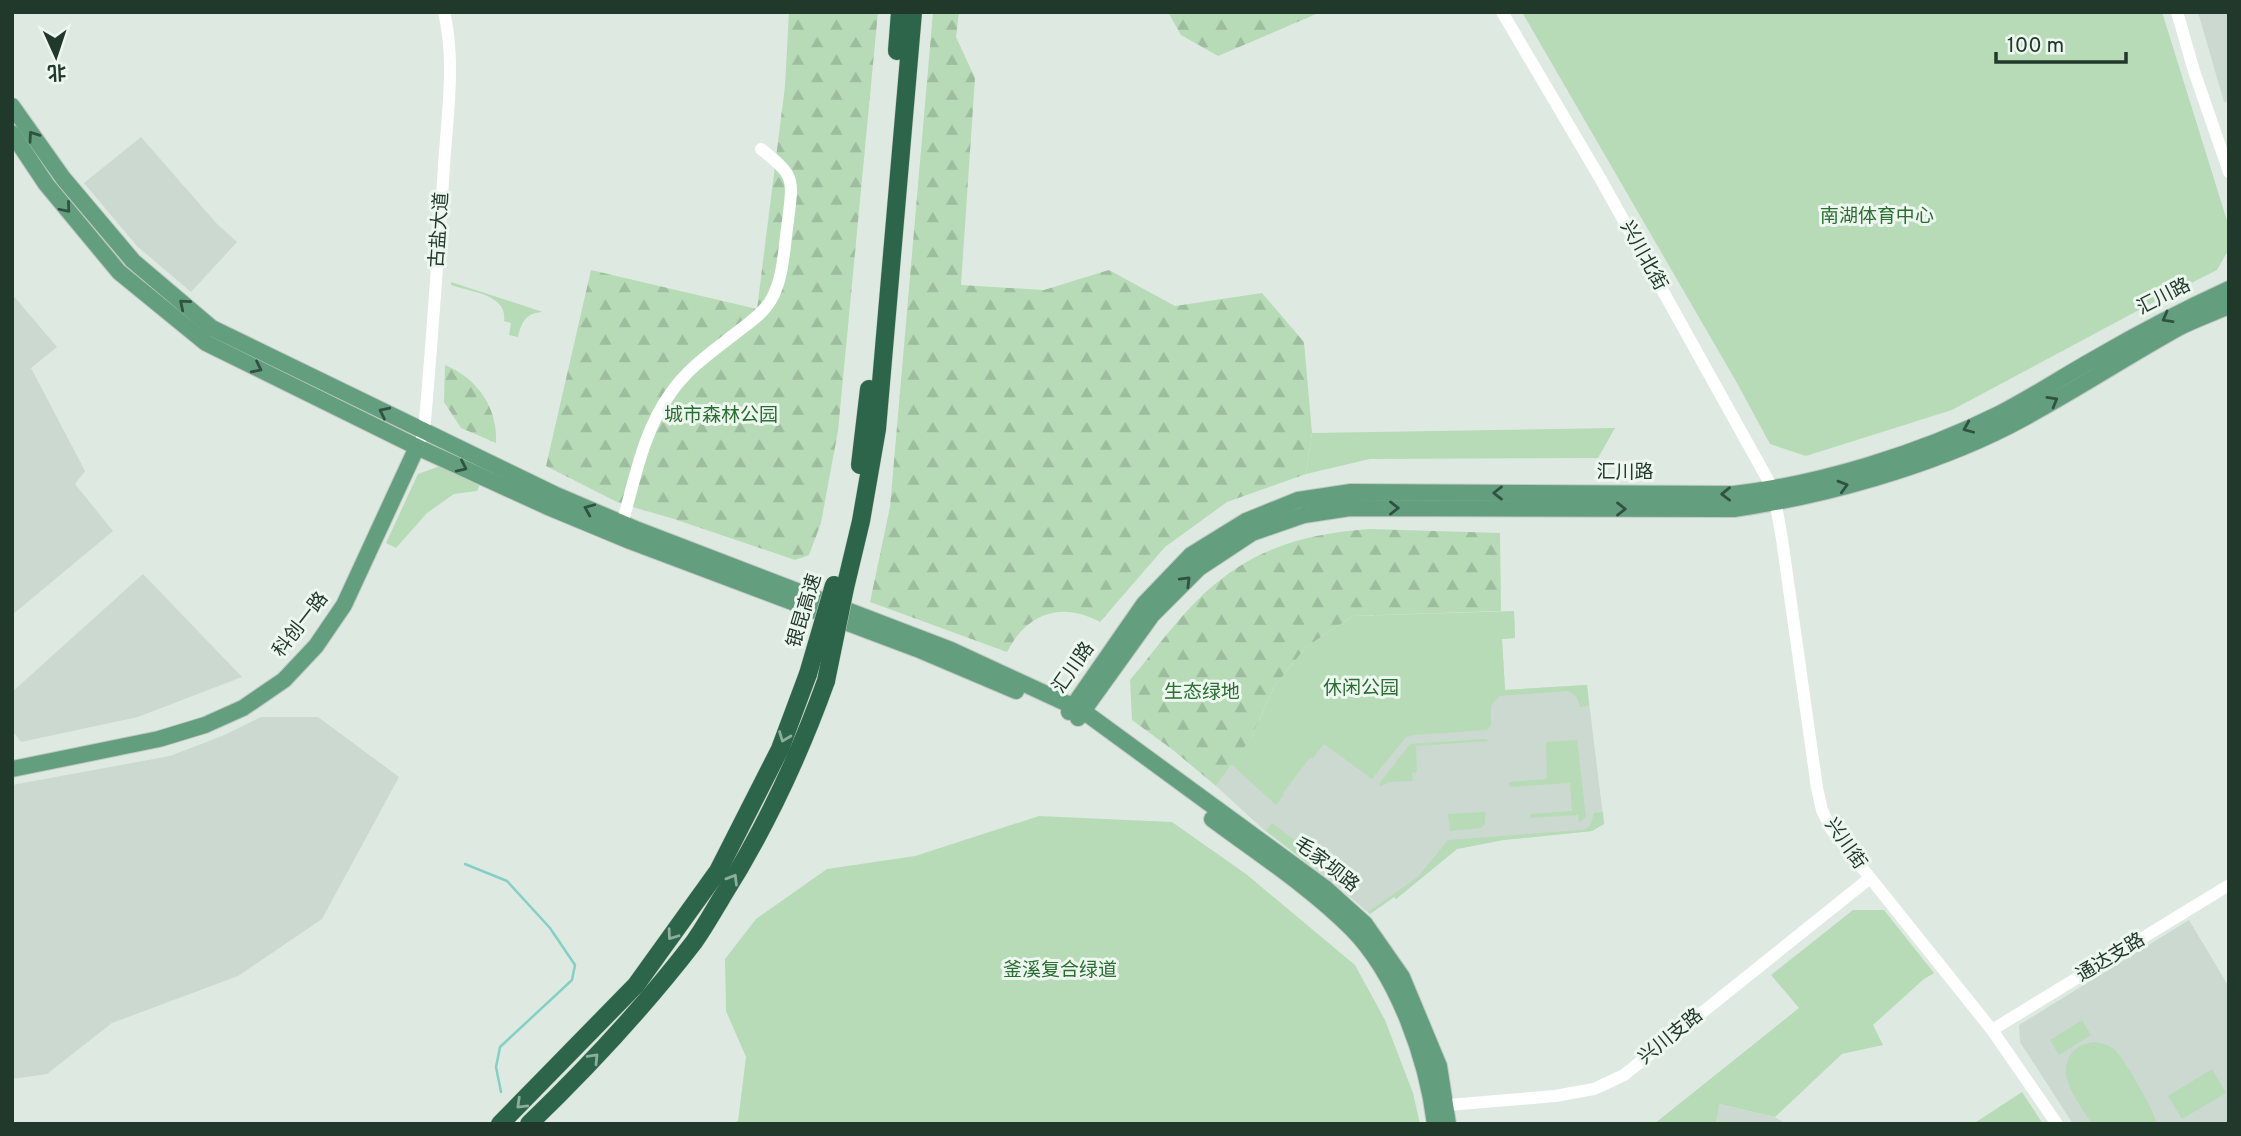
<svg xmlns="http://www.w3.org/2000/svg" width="2241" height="1136" font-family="Overpass,'Noto Sans SC',sans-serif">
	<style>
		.built { fill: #ccd9d0 }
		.green { fill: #b7dbb7 }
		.forest { fill: url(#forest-firs) }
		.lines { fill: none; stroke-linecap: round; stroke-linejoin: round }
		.stream { stroke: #85cfc6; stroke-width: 2.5 }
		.major-casing { stroke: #c1c8c4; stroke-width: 18 }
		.highway-casing { stroke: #c1c8c4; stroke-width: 19 }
		.minor { stroke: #fff; stroke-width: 12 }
		.major { stroke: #639f7f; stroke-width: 16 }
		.highway { stroke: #2c6549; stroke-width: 18 }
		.highway-bridge-casing { stroke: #c1c8c4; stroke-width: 19; stroke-linecap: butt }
		.highway-bridge { stroke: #2c6549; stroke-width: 18 }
		.oneway { stroke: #315240 }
		.oneway2 { stroke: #8dae9c }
		.labels { text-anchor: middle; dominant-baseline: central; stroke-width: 6; stroke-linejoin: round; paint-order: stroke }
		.park-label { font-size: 19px; fill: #2a6f32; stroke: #eef6f0 }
		.street-label { font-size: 19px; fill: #20392b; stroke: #eef6f0 }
	</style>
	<defs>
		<pattern id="forest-firs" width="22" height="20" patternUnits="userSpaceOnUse" patternTransform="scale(1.75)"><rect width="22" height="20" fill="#b7dbb7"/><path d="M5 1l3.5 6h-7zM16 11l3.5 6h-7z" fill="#9dbd9e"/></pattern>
	</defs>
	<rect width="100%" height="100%" fill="#deeae1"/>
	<!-- built -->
	<g class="built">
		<polygon points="2198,12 2229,12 2229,101 2224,102"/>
		<polygon points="141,137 217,224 237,242 191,292 137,246 84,183"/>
		<polygon points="12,294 57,347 31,368 85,471 75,484 113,531 12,615"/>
		<polygon points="143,574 242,677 138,717 21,742 12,730 12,692"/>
		<polygon points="1514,611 1515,638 1502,639 1505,690 1587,685 1604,824 1592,831 1503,840 1457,849 1396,899 1394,897 1370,914 1336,885 1264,830 1216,786 1251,738"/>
		<polygon points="261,717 318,717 399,777 322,919 238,976 112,1023 47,1074 12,1079 12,785 170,756 222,736"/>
		<polygon points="2189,920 2229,987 2229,1124 2073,1124 2020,1042 2019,1025"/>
		<polygon points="1718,1104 1775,1117 1786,1124 1716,1124"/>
	</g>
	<!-- green -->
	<g class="green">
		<polygon points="1522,12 2162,12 2229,227 2229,249 2217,270 2152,303 1952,410 1806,456 1770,444 1737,383"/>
		<path d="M451 282 543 312C526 313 522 321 518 337L509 335 511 323 504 321C508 294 470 292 451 285Z"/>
		<polygon points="1615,428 1598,458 1370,459 1306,474 1312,433"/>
		<polygon points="440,466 480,484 477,491 454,494 427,513 396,548 386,543 418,474"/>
		<polygon points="1514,611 1515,638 1502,639 1505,690 1587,685 1589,706 1580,707 1577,697 1568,691 1499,696 1491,706 1491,726 1487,730 1414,735 1406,737 1372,779 1324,744 1312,759 1310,758 1282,794 1284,795 1276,805 1231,764 1251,738 1274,687 1306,647 1353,616"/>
		<polygon points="1485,739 1490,741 1416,746 1417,772 1412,773 1413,781 1389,782 1381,786 1379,784 1410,744"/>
		<polygon points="1577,740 1586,817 1579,823 1578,815 1530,818 1530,814 1572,811 1570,783 1509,787 1509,782 1547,779 1546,742"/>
		<polygon points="1485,812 1485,824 1481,828 1450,831 1448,814"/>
		<polygon points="1603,812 1604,824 1592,831 1503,840 1457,849 1396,899 1394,897 1370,914 1368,912 1418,877 1448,840 1583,830 1590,826 1594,813"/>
		<polygon points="1039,816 1172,822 1246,874 1355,965 1385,1020 1413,1093 1420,1124 728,1124 738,1121 746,1057 726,1011 725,959 756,919 827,869 915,856"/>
		<polygon points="1272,823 1317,857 1310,865 1266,831"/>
		<polygon points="1853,910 1884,910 1934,973 1924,979 1873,1025 1883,1045 1842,1054 1775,1117 1719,1104 1716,1124 1654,1124 1799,1008 1771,975"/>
		<polygon points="2082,1020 2091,1035 2059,1055 2050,1040"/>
		<path d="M2094 1042C2102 1043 2109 1045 2115 1050 2125 1060 2154 1110 2157 1124H2092C2081 1105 2056 1078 2070 1056 2075 1047 2084 1043 2094 1042Z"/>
		<polygon points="2212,1069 2226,1093 2182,1119 2168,1096"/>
		<polygon points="2022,1092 2043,1124 1973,1124"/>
	</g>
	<!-- forest -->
	<g class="forest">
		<polygon points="789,12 878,12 838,431 821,523 809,555 795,560 674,519 619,503 546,466 591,270 757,309 785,86"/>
		<path d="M933 12H959L956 37 975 78 961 285 1044 290 1109 270 1175 306 1262 293 1304 342 1312 433 1306 474 1227 502 1165 547 1100 622C1061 601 1027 613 1007 652L870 602 890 507Z"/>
		<polygon points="1168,12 1321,12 1218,56 1181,35"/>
		<path d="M445 365C477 378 498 408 496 443L461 428 444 402Z"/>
		<path d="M1369 529 1500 533 1501 611 1353 616 1306 647 1274 687 1251 738 1216 786 1173 750 1132 720 1130 680C1159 646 1187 604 1224 577 1267 544 1316 533 1369 529Z"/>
	</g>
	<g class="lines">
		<!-- stream -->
		<polyline class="stream" points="465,864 507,881 550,928 575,965 572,980 500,1047 496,1067 501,1092"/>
		<!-- major casing -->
		<g class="major-casing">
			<g id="major">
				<polyline points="12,106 63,178 133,261 212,328 554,494 638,530 951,650 1083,711 1325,888 1365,924 1402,977 1439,1066 1448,1124"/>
				<polyline points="12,133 46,184 119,272 206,343 417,447 548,507 630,541 917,649 1016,691"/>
				<path d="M1069 712 1144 604 1191 555 1246 521 1298 500 1351 492 1734 494C1820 484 1921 453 1999 414 2032 397 2064 376 2096 358 2139 333 2183 310 2229 289"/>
				<path d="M1078 718 1152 615 1199 568 1252 533 1304 515 1350 508 1734 509C1824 496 1928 467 2009 426 2067 396 2122 359 2180 327 2196 319 2213 313 2229 306"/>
				<polyline points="12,769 159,739 205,725 243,708 284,680 316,646 344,605 417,447"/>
				<path d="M1212 819C1259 854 1310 887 1352 929 1398 976 1427 1059 1435 1124"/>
			</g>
		</g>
		<!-- highway casing -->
		<g class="highway-casing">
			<g id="highway">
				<polyline points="897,51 900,12"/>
				<polyline points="860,465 869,389"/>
				<polyline points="845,588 861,521 877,429 913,12"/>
				<polyline points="500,1124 636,985 718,871 780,749 808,674"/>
				<path d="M529 1124C588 1067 644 1007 694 942 704 928 713 912 722 897 765 829 799 756 826 681"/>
			</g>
		</g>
		<!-- minor -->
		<g class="minor">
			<polyline points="1502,12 1600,178 1773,489 1782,539 1817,788 1822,810 1831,829 1992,1030 2057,1124"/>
			<polyline points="2177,12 2194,71 2229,172"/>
			<path d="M422 437 424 432C432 344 438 255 444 166 447 116 456 62 444 12"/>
			<path d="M622 524C635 479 643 432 670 394 688 367 716 349 741 329 752 321 764 312 771 300 784 278 784 246 788 221 793 178 796 177 761 149"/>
			<polyline points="1992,1030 2229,885"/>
			<polyline points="1436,1106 1555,1096 1594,1089 1624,1075 1870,878"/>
		</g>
		<!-- major -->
		<use href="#major" class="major"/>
		<!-- highway -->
		<use href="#highway" class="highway"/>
		<!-- highway-bridge casing -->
		<g class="highway-bridge-casing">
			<g id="highway-bridge">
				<polyline points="808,674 834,585"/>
				<polyline points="826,681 845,588"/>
			</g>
		</g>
		<!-- highway-bridge -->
		<use href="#highway-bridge" class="highway-bridge"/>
	</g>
	<!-- one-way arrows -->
	<defs><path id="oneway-chevron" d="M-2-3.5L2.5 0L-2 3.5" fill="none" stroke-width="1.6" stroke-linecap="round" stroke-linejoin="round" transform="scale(1.75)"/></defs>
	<g class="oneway">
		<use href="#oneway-chevron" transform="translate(33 136) rotate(-125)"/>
		<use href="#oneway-chevron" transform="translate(66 208) rotate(50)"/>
		<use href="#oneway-chevron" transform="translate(184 304) rotate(-140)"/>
		<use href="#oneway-chevron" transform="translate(2167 318) rotate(151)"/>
		<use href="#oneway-chevron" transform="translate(257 368) rotate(26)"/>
		<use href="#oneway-chevron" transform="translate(2053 401) rotate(-30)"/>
		<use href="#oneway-chevron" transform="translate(384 412) rotate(-154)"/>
		<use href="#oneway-chevron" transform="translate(1968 428) rotate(157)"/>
		<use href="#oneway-chevron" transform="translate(462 467) rotate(25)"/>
		<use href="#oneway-chevron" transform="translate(1843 486) rotate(-16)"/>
		<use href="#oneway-chevron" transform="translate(1498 493) rotate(-180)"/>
		<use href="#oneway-chevron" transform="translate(1726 494) rotate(179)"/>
		<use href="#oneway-chevron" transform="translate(1394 508)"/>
		<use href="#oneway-chevron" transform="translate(589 509) rotate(-157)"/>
		<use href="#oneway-chevron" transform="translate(1621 509)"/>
		<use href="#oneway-chevron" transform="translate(1186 581) rotate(-45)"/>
	</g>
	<g class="oneway2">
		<use href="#oneway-chevron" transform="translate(784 737) rotate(111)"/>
		<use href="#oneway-chevron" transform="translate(733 879) rotate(-59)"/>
		<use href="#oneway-chevron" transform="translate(672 935) rotate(126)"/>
		<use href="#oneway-chevron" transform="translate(594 1058) rotate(-46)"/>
		<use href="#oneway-chevron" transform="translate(521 1104) rotate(136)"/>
	</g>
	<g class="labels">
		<!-- park labels -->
		<g class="park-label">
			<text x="1877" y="217">南湖体育中心</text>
			<text x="721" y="416">城市森林公园</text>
			<text x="1361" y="689">休闲公园</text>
			<text x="1202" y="693">生态绿地</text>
			<text x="1060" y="971">釜溪复合绿道</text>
		</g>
		<!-- street labels -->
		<g class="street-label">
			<text transform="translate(440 230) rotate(-86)">古盐大道</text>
			<text transform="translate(1643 256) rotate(61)">兴川北街</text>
			<text transform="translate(2164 297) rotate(-27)">汇川路</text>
			<text x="1625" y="473">汇川路</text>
			<text transform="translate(805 611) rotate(-73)">银昆高速</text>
			<text transform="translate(301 625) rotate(-52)">科创一路</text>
			<text transform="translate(1074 668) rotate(-55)">汇川路</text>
			<text transform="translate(1845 844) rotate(55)">兴川街</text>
			<text transform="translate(1326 865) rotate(38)">毛家坝路</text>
			<text transform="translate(2111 958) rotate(-31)">通达支路</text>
			<text transform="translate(1671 1037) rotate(-39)">兴川支路</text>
		</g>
	</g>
	<!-- border -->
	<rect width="2241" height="1136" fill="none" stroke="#20392b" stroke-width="28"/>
	<!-- north arrow -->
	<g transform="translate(56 56) rotate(177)" stroke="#eef6f0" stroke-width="5" paint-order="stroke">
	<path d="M0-5L12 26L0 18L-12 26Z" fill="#20392b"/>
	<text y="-10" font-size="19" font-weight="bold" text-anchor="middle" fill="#20392b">北</text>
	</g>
	<!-- scale -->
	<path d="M1996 52v10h130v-10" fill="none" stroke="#20392b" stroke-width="3.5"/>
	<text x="2007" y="52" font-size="21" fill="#20392b" stroke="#eef6f0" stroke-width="5" paint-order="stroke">100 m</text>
</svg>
